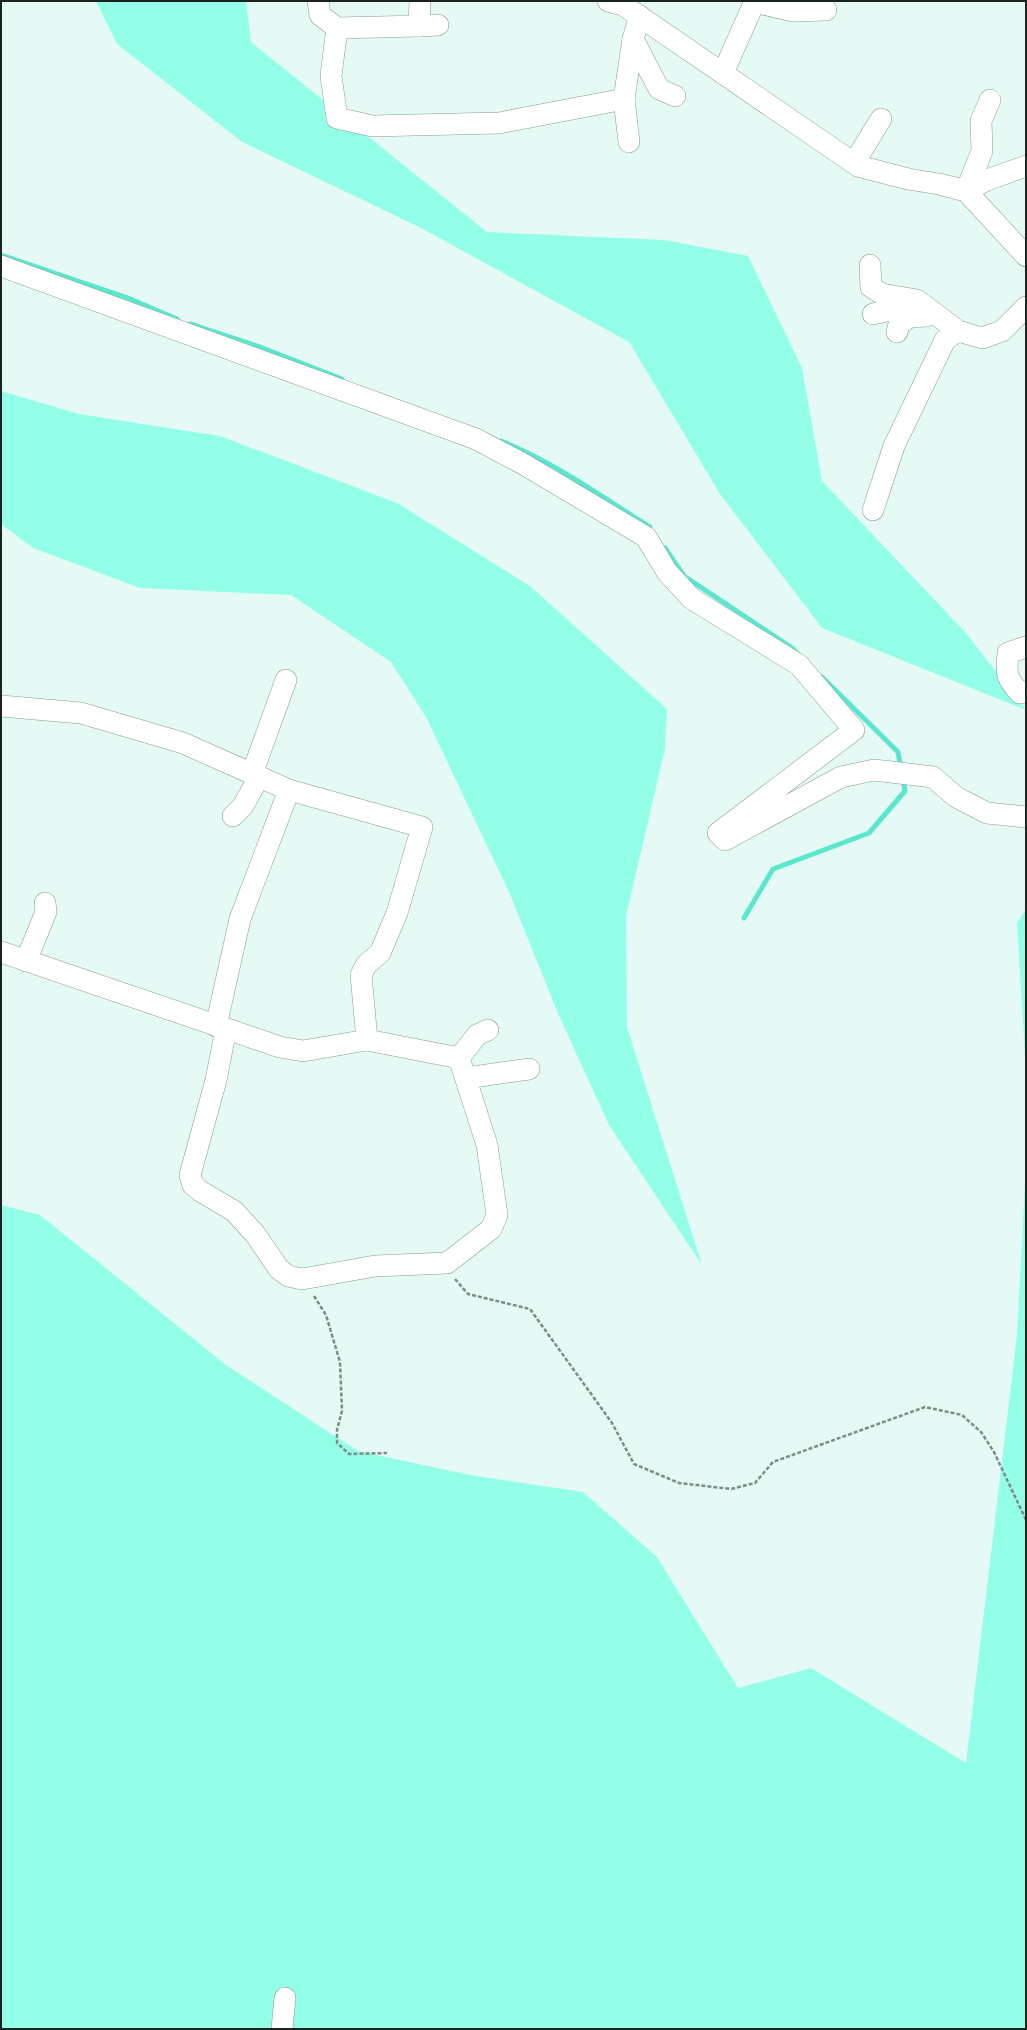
<svg xmlns="http://www.w3.org/2000/svg" width="1027" height="2030" font-family="Literata,serif">
	<style>
		.green { fill: #93ffe9 }
		.lines { fill: none; stroke-linecap: round; stroke-linejoin: round }
		.stream { stroke: #5be7ce; stroke-width: 5 }
		.minor-casing { stroke: #879a96; stroke-width: 22 }
		.path { stroke: #7e8b88; stroke-width: 2.5; stroke-dasharray: 4 2; stroke-linecap: butt }
		.minor { stroke: #fff; stroke-width: 21 }
	</style>
	<rect width="100%" height="100%" fill="#e6faf5"/>
	<!-- green -->
	<g class="green">
		<polygon points="96,1 246,1 251,42 487,232 665,240 748,256 802,368 822,481 966,633 1026,710 822,628 720,494 629,342 421,228 242,142 117,44"/>
		<polygon points="1,391 79,414 220,436 397,503 530,586 667,709 665,749 626,916 627,1027 702,1265 609,1125 559,1016 509,892 426,717 391,662 291,595 140,588 33,548 1,524"/>
		<polygon points="1026,909 1026,1074 1017,923"/>
		<polygon points="1026,1163 1026,2029 1,2029 1,1205 40,1215 226,1365 358,1451 470,1475 583,1492 657,1557 738,1688 811,1668 966,1763 1017,1335"/>
	</g>
	<g class="lines">
		<!-- stream -->
		<g class="stream">
			<polyline points="1,255 128,298 177,319"/>
			<polyline points="190,324 260,347 342,379"/>
			<path d="M501 441C554 462 602 497 650 527"/>
			<polyline points="665,548 684,576 792,648 799,655"/>
			<polyline points="822,677 898,752 901,769"/>
			<polyline points="744,918 773,869 869,833 905,791 903,779"/>
		</g>
		<!-- minor casing -->
		<g class="minor-casing">
			<g id="minor">
				<polyline points="318,1 320,15 337,28 419,26 420,1"/>
				<polyline points="608,1 623,5 858,166 908,179 939,184 966,191 1026,256"/>
				<polyline points="754,2 793,11 826,10"/>
				<polyline points="419,26 438,25"/>
				<polyline points="337,28 331,76 337,118 372,126 499,123 624,99 633,39 640,16"/>
				<polyline points="633,39 659,89 675,96"/>
				<polyline points="723,73 755,1"/>
				<polyline points="624,99 629,142"/>
				<polyline points="854,163 881,119"/>
				<polyline points="966,191 982,151 981,121 990,100"/>
				<polyline points="966,191 987,180 1026,166"/>
				<polyline points="870,265 871,287 882,294 917,300 958,331 982,338 1002,331 1026,307"/>
				<polyline points="1,266 476,439 525,465 646,537 667,572 692,599 799,665 854,730 718,833 725,840 841,777 874,770 933,777 956,797 987,813 1026,817"/>
				<polyline points="873,314 895,309 917,309"/>
				<polyline points="897,332 899,324 910,317 926,316"/>
				<polyline points="873,510 894,446 945,340 958,331"/>
				<path d="M1026 647 1008 653C1006 674 1006 678 1020 693L1026 692"/>
				<polyline points="1,706 81,713 183,743 289,790 422,827 397,913 380,953 366,965 361,975 367,1040 303,1051 280,1047 1,952"/>
				<polyline points="252,774 286,680"/>
				<polyline points="233,816 243,806 259,777"/>
				<polyline points="26,961 46,912 45,903"/>
				<polyline points="216,1026 240,919 289,790"/>
				<polyline points="226,1029 216,1080 190,1175 193,1185 200,1191 234,1211 255,1234 279,1269 288,1276 302,1279 375,1266 447,1263 491,1229 497,1215 487,1145 459,1058 367,1040"/>
				<polyline points="459,1058 477,1035 488,1030"/>
				<polyline points="466,1078 529,1069"/>
				<polyline points="282,2029 285,1998"/>
			</g>
		</g>
		<!-- path -->
		<g class="path">
			<polyline points="455,1279 468,1294 530,1309 612,1423 634,1464 679,1483 731,1489 755,1483 773,1462 925,1407 962,1415 981,1432 994,1452 1026,1520"/>
			<polyline points="314,1296 326,1315 340,1362 342,1411 337,1430 337,1443 349,1454 387,1453"/>
		</g>
		<!-- minor -->
		<use href="#minor" class="minor"/>
	</g>
	<!-- border -->
	<rect width="1027" height="2030" fill="none" stroke="#1b2321" stroke-width="4"/>
</svg>
